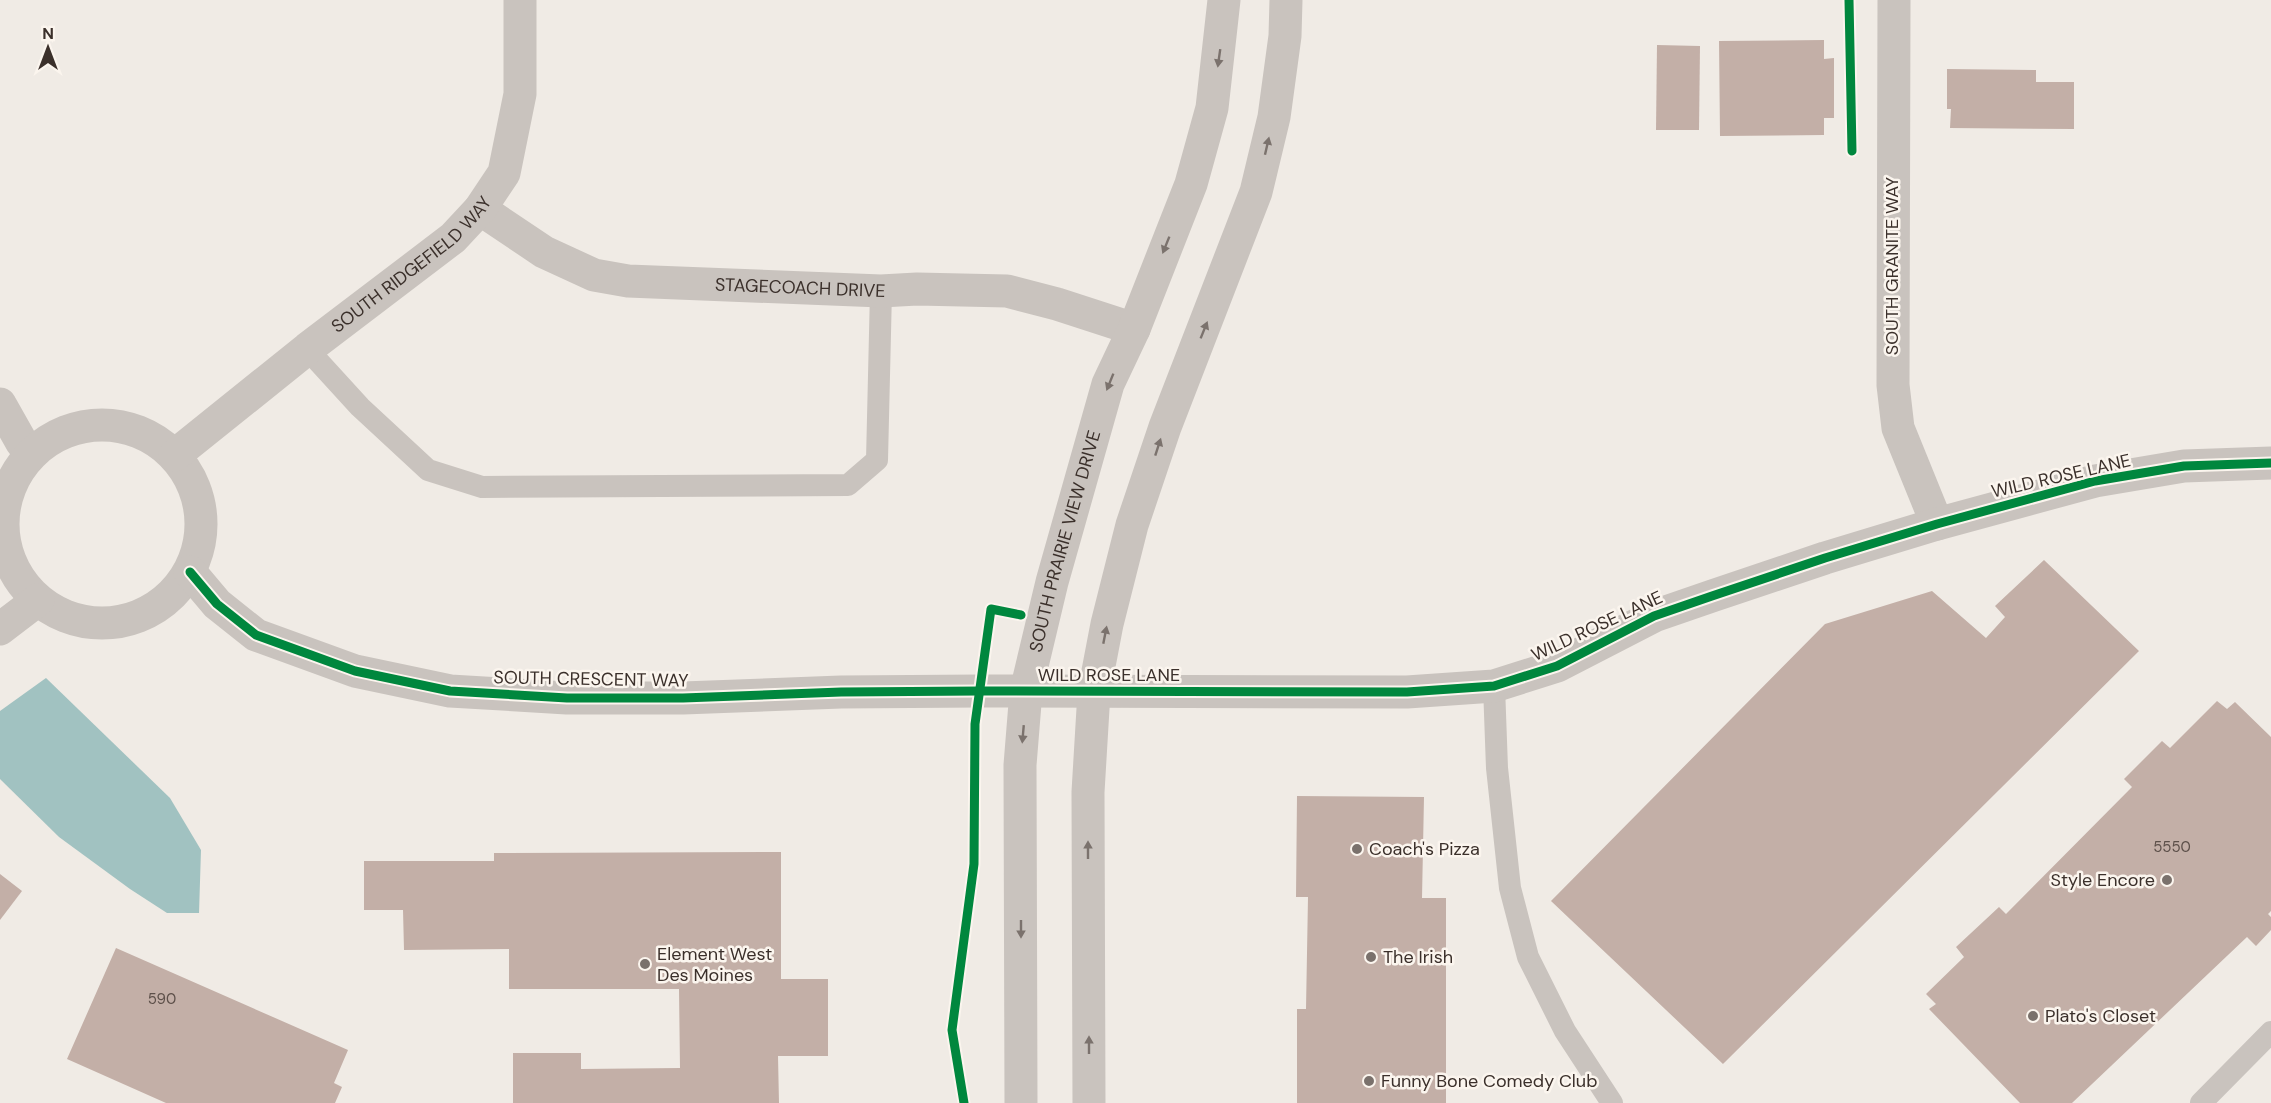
<svg xmlns="http://www.w3.org/2000/svg" width="2271" height="1103" font-family="'DM Sans',sans-serif">
	<style>
		.water { fill: #a1c2c1 }
		.building { fill: #c3afa7 }
		.lines { fill: none; stroke-linecap: round; stroke-linejoin: round }
		.service { stroke: #c9c3be; stroke-width: 22 }
		.minor { stroke: #c9c3be; stroke-width: 33 }
		.tertiary { stroke: #c9c3be; stroke-width: 33 }
		.cycleway-casing { stroke: #fbf5ee; stroke-width: 13 }
		.cycleway { stroke: #00873e; stroke-width: 9 }
		.oneway { fill: #7b726d }
		.poi-dot { fill: #7a716c; stroke: #fbf5ee; stroke-width: 2 }
		.labels { text-anchor: middle; dominant-baseline: central; stroke-width: 5; stroke-linejoin: round; paint-order: stroke }
		.number-label { font-size: 15px; fill: #5d504a }
		.street-label { font-size: 18px; fill: #3b302b; stroke: #fbf5ee }
		.poi-label { font-size: 18px; fill: #3b302b; stroke: #fbf5ee; text-anchor: start }
	</style>
	<rect width="100%" height="100%" fill="#f0ebe5"/>
	<!-- water -->
	<polygon class="water" points="46,678 170,798 201,850 199,913 167,913 130,889 59,837 0,779 0,711"/>
	<!-- building -->
	<g class="building">
		<polygon points="1824,40 1824,59 1834,58 1834,118 1824,118 1824,135 1720,136 1719,41"/>
		<polygon points="1657,45 1700,46 1699,130 1656,130"/>
		<polygon points="1947,69 2036,70 2036,82 2074,82 2074,129 1950,128 1951,109 1947,109"/>
		<polygon points="2044,560 2139,651 1723,1064 1551,901 1825,624 1932,591 1986,638 2005,617 1995,606"/>
		<polygon points="2217,701 2227,709 2235,702 2271,737 2271,911 2268,914 2271,917 2271,930 2256,946 2247,937 2072,1103 2020,1103 1929,1009 1936,1004 1926,994 1964,957 1956,947 1999,907 2006,914 2132,787 2124,779 2162,741 2170,748"/>
		<polygon points="1297,796 1424,797 1422,898 1446,898 1446,1103 1297,1103 1297,1009 1306,1009 1308,897 1296,897"/>
		<polygon points="781,852 781,979 828,979 828,1056 778,1056 779,1103 513,1103 513,1053 581,1053 581,1069 680,1068 679,989 509,989 509,949 404,950 403,910 364,910 364,861 494,861 494,853"/>
		<polygon points="0,874 22,891 0,920"/>
		<polygon points="116,948 348,1050 334,1083 342,1087 335,1103 166,1103 67,1059"/>
	</g>
	<g class="lines">
		<!-- service -->
		<g class="service">
			<polyline points="307,349 360,407 428,470 482,487 848,485 877,460 881,291"/>
			<polyline points="1494,686 1497,768 1510,888 1528,957 1565,1031 1612,1103"/>
			<polyline points="2201,1103 2271,1032"/>
		</g>
		<!-- minor -->
		<g class="minor">
			<polyline points="1894,0 1893,385 1898,428 1937,524"/>
			<path id="s1" d="M480 209 544 252 594 275 628 281 881 291 917 289 1007 291 1057 304 1134 329"/>
			<polyline points="0,404 22,443 35,450"/>
			<circle cx="102" cy="524" r="99"/>
			<path id="s2" d="M175 455 307 349 453 238 480 209 504 173 520 94V0"/>
			<polyline points="190,572 217,604 256,635 355,671 450,691 567,698 683,698 841,692 980,691 1407,692 1494,686 1557,666 1654,616 1712,596 1825,558 1937,524 2095,481 2184,466 2271,463"/>
			<polyline points="0,629 38,600"/>
		</g>
		<!-- tertiary -->
		<g class="tertiary">
			<path id="s3" d="M1021 1103 1020 765 1026 691 1052 582 1108 384 1134 329 1191 184 1212 108 1224 0"/>
			<polyline points="1089,1103 1088,792 1094,692 1107,624 1132,525 1165,427 1256,192 1274,117 1285,36 1286,0"/>
		</g>
		<!-- cycleway casing -->
		<g class="cycleway-casing">
			<g id="cycleway">
				<polyline points="1849,0 1852,151"/>
				<polyline points="190,572 217,604 256,635 355,671 450,691 567,698 683,698 841,692 980,691 1407,692 1494,686 1557,666 1654,616 1712,596 1825,558 1937,524 2095,481 2184,466 2271,463"/>
				<polyline points="964,1103 952,1030 974,864 975,724 991,609 1021,615"/>
			</g>
		</g>
		<!-- cycleway -->
		<use href="#cycleway" class="cycleway"/>
	</g>
	<!-- one-way arrows -->
	<defs><path id="oneway-solid" d="M-6-.8H1V-3.2L6.5 0L1 3.2V.8H-6Z" transform="scale(1.5)"/></defs>
	<g class="oneway">
		<use href="#oneway-solid" transform="translate(1219 58) rotate(98)"/>
		<use href="#oneway-solid" transform="translate(1267 146) rotate(-77)"/>
		<use href="#oneway-solid" transform="translate(1166 245) rotate(112)"/>
		<use href="#oneway-solid" transform="translate(1204 330) rotate(-68)"/>
		<use href="#oneway-solid" transform="translate(1110 382) rotate(112)"/>
		<use href="#oneway-solid" transform="translate(1158 447) rotate(-72)"/>
		<use href="#oneway-solid" transform="translate(1105 635) rotate(-79)"/>
		<use href="#oneway-solid" transform="translate(1023 734) rotate(95)"/>
		<use href="#oneway-solid" transform="translate(1088 850) rotate(-90)"/>
		<use href="#oneway-solid" transform="translate(1021 929) rotate(90)"/>
		<use href="#oneway-solid" transform="translate(1089 1045) rotate(-90)"/>
	</g>
	<!-- markers -->
	<g class="poi-dot">
		<circle cx="1357" cy="849" r="6"/>
		<circle cx="2167" cy="880" r="6"/>
		<circle cx="1371" cy="957" r="6"/>
		<circle cx="645" cy="964" r="6"/>
		<circle cx="2033" cy="1016" r="6"/>
		<circle cx="1369" cy="1081" r="6"/>
	</g>
	<g class="labels">
		<!-- number labels -->
		<g class="number-label">
			<text x="2172" y="847">5550</text>
			<text x="162" y="999">590</text>
		</g>
		<!-- street labels -->
		<g class="street-label">
			<text stroke="none"><textPath href="#s2" startOffset="304">SOUTH RIDGEFIELD WAY</textPath></text>
			<text transform="translate(1892 266) rotate(-90)">SOUTH GRANITE WAY</text>
			<text stroke="none"><textPath href="#s1" startOffset="339">STAGECOACH DRIVE</textPath></text>
			<text transform="translate(2061 476) rotate(-13)">WILD ROSE LANE</text>
			<text stroke="none"><textPath href="#s3" startOffset="567">SOUTH PRAIRIE VIEW DRIVE</textPath></text>
			<text transform="translate(1597 626) rotate(-25)">WILD ROSE LANE</text>
			<text x="1109" y="675">WILD ROSE LANE</text>
			<text transform="translate(591 679) rotate(1)">SOUTH CRESCENT WAY</text>
		</g>
		<!-- poi labels -->
		<g class="poi-label">
			<text x="1369" y="849">Coach's Pizza</text>
			<text x="2155" y="880" text-anchor="end">Style Encore</text>
			<text x="657" y="954">Element West<tspan x="657" dy="21">Des Moines</tspan></text>
			<text x="1383" y="957">The Irish</text>
			<text x="2045" y="1016">Plato's Closet</text>
			<text x="1381" y="1081">Funny Bone Comedy Club</text>
		</g>
	</g>
	<!-- north arrow -->
	<g transform="translate(48 48)" stroke="#fbf5ee" stroke-width="4.5" paint-order="stroke">
	<path d="M0-4.5L10 22L0 15L-10 22Z" fill="#3b302b"/>
	<text y="-9" font-size="16" font-weight="bold" text-anchor="middle" fill="#3b302b">N</text>
	</g>
</svg>
